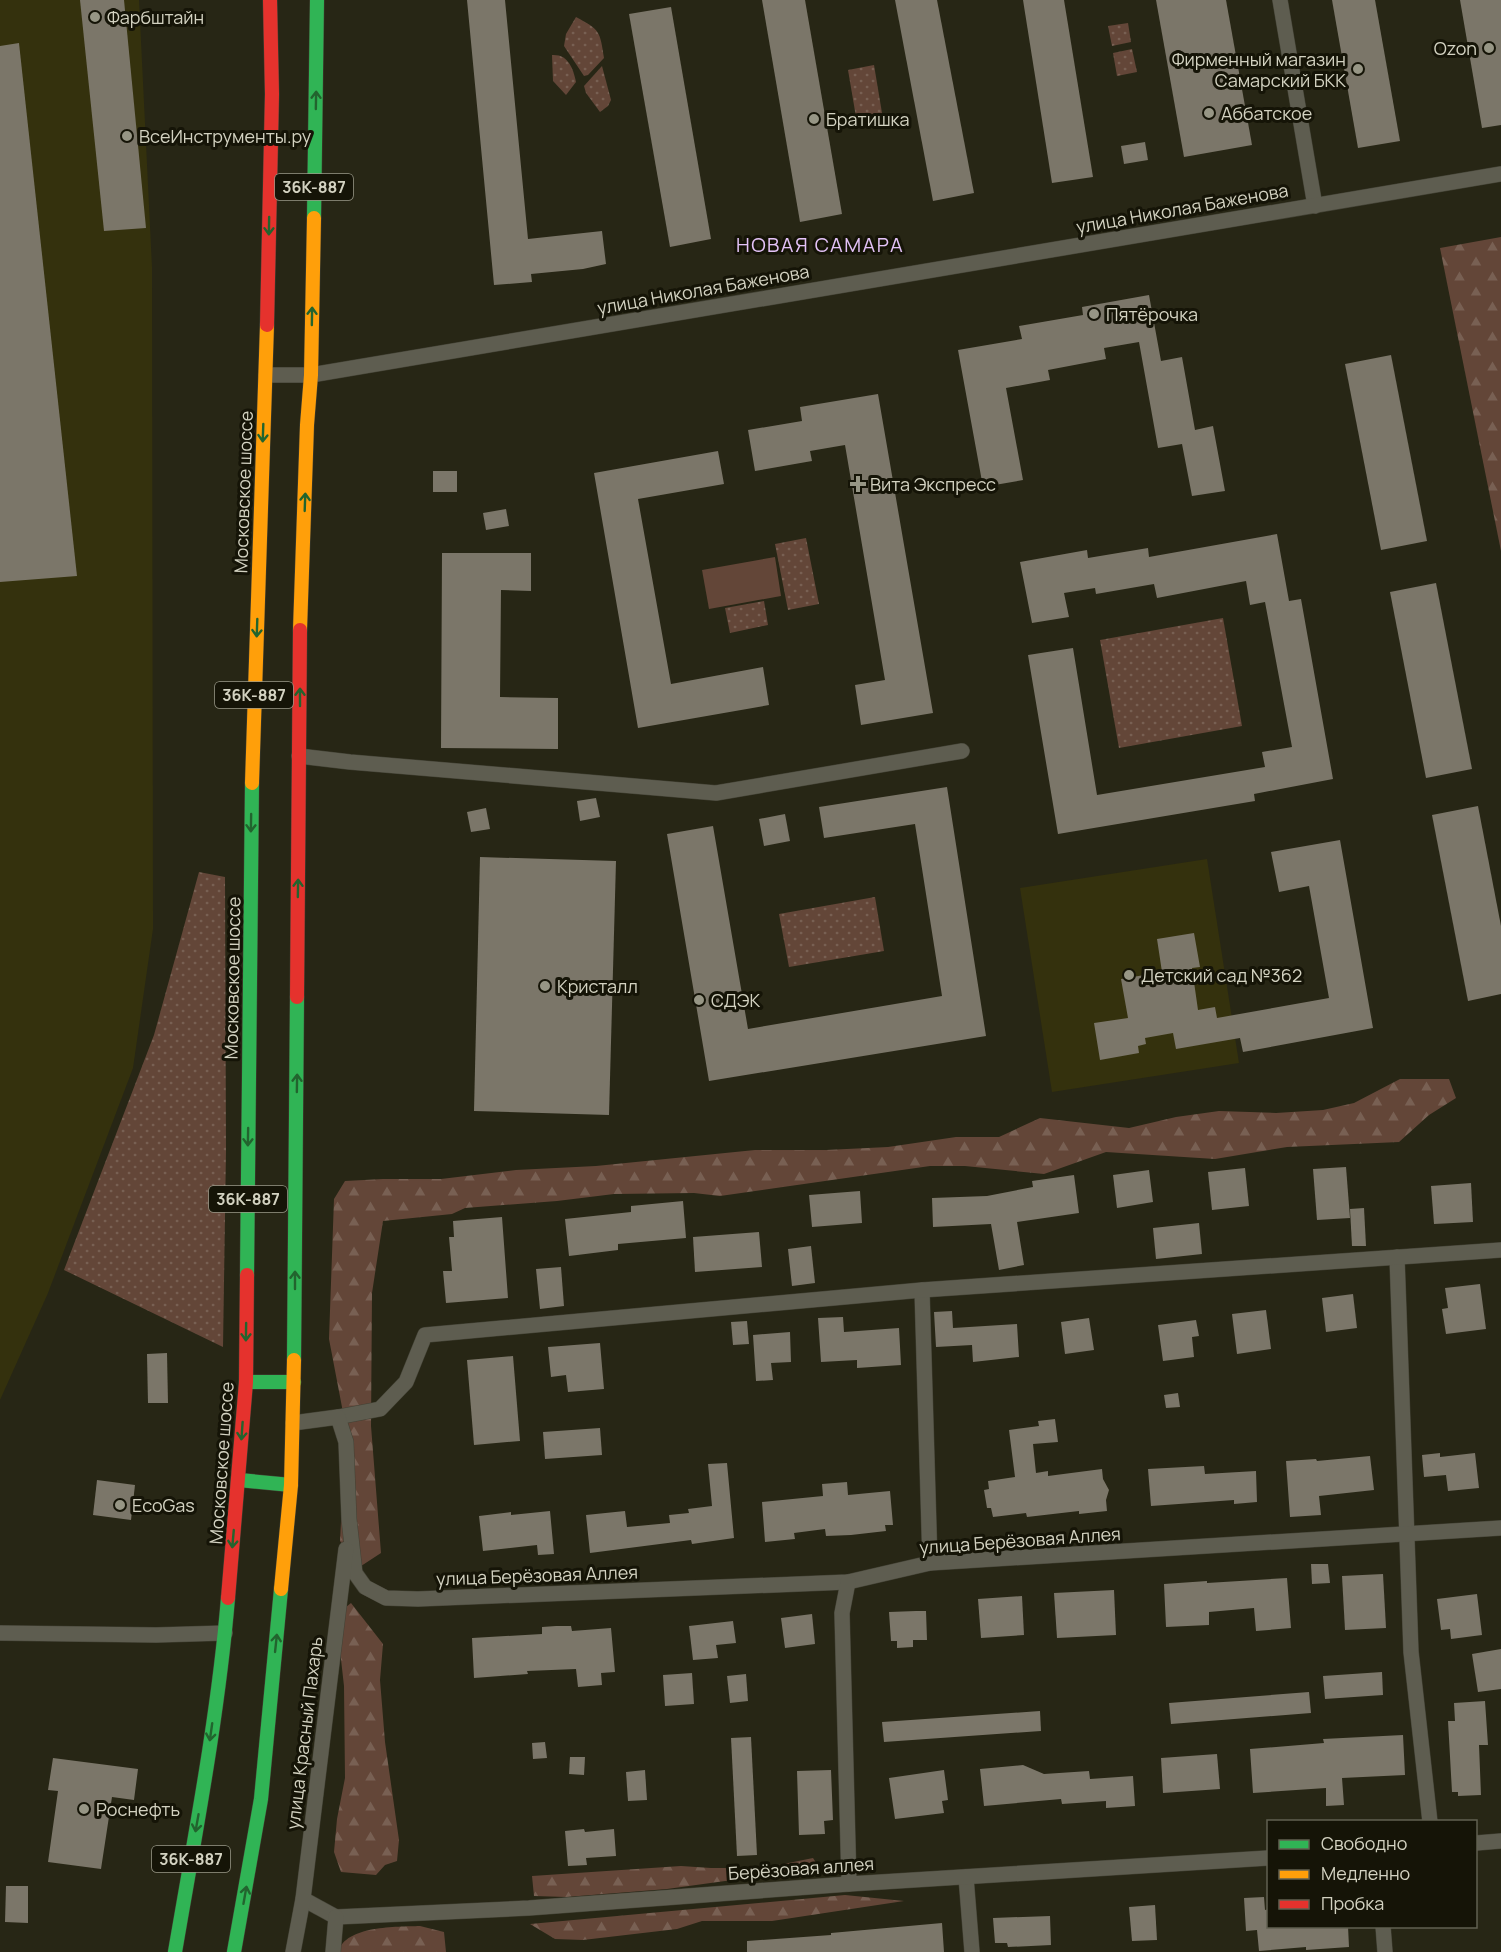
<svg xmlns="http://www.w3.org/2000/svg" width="1501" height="1952" font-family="Manrope,sans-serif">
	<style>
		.built { fill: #34310d }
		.grass { fill: url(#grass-dots) }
		.forest { fill: url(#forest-firs) }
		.pitch { fill: #634638 }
		.building { fill: #7b7669 }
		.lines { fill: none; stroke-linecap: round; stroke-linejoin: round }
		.street-casing { stroke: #434235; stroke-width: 16 }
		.fast-casing { stroke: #434235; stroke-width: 15 }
		.slow-casing { stroke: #434235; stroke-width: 15 }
		.jam-casing { stroke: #434235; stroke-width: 15 }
		.street { stroke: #5e5d50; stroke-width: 15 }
		.fast { stroke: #30b455; stroke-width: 14 }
		.slow { stroke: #ff9f0a; stroke-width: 14 }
		.jam { stroke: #e5322d; stroke-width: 14 }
		.oneway { stroke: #22642e }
		.poi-dot { fill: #979685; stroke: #151407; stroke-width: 2 }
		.labels { text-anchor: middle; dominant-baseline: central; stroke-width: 6; stroke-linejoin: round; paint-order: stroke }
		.shield { fill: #151407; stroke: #9a9989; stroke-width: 1.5 }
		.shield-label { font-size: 16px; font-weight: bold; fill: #d3d2c1 }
		.poi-label { font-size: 18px; fill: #d3d2c1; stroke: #151407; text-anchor: start }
		.street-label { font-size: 18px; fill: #d3d2c1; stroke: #151407 }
		.neighbourhood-label { font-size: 20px; letter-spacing: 1.5px; fill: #e3c2f7; stroke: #151407 }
	</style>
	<defs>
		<pattern id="grass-dots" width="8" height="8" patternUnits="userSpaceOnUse" patternTransform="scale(1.5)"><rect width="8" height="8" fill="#634638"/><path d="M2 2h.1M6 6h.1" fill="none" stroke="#786053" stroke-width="1.8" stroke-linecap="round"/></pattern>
		<pattern id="forest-firs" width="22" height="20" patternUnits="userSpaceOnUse" patternTransform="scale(1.5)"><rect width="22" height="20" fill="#634638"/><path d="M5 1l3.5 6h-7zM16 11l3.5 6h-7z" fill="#786053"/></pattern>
	</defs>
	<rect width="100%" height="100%" fill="#272615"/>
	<!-- built -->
	<g class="built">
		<polygon points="0,0 139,0 152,267 153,929 133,1068 48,1293 0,1400"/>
		<polygon points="1207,859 1239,1063 1052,1092 1020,888"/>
	</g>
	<!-- grass -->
	<g class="grass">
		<path d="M576 17C600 30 600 31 604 58L588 75 584 76 564 46 566 34Z"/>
		<polygon points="1128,23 1131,42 1112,46 1108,26"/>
		<polygon points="1132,49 1137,72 1117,76 1113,53"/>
		<path d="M552 55C568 54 573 68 576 82L566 95 553 81Z"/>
		<polygon points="874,65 882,113 856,117 848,70"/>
		<polygon points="602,66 611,100 608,106 600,112 586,93 584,86"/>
		<polygon points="806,538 819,604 788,610 775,544"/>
		<polygon points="764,601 768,625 730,633 725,608"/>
		<polygon points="1223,618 1242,726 1119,748 1100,640"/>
		<polygon points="199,872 225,877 226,1150 223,1347 64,1270 154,1035"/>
		<polygon points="875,897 884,951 789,967 779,914"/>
	</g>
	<!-- forest -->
	<g class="forest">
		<polygon points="1501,237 1501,551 1440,248"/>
		<polygon points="1400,1079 1449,1079 1456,1098 1429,1115 1399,1142 1287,1147 1215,1159 1106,1152 1044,1174 965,1166 930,1166 720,1196 694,1193 614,1194 557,1201 465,1208 452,1214 383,1221 372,1293 371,1426 381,1553 358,1568 340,1541 346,1428 329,1339 334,1199 345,1181 383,1179 441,1179 516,1170 596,1166 755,1150 826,1150 888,1147 956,1137 999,1137 1040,1118 1129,1128 1176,1117 1219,1111 1276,1113 1323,1110 1354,1103"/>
		<polygon points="351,1603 383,1644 380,1680 385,1742 399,1840 397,1861 385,1865 376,1875 341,1872 334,1852 337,1819 345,1778 344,1686 336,1615"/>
		<polygon points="813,1858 820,1869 804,1877 725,1881 667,1889 566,1897 534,1896 532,1876 681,1866 711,1868 764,1868"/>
		<polygon points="845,1895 904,1901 772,1921 702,1921 677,1929 583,1940 555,1939 530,1924"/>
		<path d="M420 1926 444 1932 446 1952H338C346 1925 397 1927 420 1926Z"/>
	</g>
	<!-- pitch -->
	<polygon class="pitch" points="775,557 781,596 709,609 702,570"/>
	<!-- building -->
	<g class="building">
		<polygon points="80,0 124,0 146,228 104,231"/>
		<polygon points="467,0 505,0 528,239 602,231 606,264 583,269 531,274 532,282 494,285"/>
		<polygon points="762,0 805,0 842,214 800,222"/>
		<polygon points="895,0 937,0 974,193 933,201"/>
		<polygon points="1023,0 1064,0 1093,177 1052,183"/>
		<polygon points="1156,0 1226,0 1252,145 1184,157"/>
		<polygon points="1332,0 1375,0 1400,141 1358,148"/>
		<polygon points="1460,0 1501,0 1501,125 1482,128"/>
		<polygon points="671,7 711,239 670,247 629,14"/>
		<polygon points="19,43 77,576 0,582 0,46"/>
		<polygon points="1145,142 1148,160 1124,164 1121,146"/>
		<polygon points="1149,295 1161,361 1182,357 1195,430 1213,426 1225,491 1192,496 1182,444 1158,448 1139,342 1104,348 1106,359 1048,370 1050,380 1006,388 1023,480 983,487 958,350 1022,339 1019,326 1083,315 1082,307"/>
		<polygon points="1391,355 1427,541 1381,550 1345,364"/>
		<polygon points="878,394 933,713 861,725 855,685 885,680 845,445 810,451 812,461 755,471 748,430 802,421 800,407"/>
		<polygon points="718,451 724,484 638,499 671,684 763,667 769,705 638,728 594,473"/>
		<rect x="433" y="471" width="24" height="21"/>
		<polygon points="506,509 509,526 486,530 483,513"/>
		<polygon points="1277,534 1289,601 1301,599 1333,779 1254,794 1255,801 1058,834 1028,655 1073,648 1097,795 1265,767 1262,752 1292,747 1265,602 1250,605 1246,581 1157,598 1154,584 1096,594 1095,588 1064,593 1069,617 1032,623 1020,562 1087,550 1088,558 1148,548 1149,557"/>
		<polygon points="442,553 531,553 531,591 501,590 500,697 558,698 558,749 441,748"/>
		<polygon points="1436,583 1472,769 1426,778 1390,592"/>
		<polygon points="947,787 986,1036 709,1081 667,834 713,826 748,1029 942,996 915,824 824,838 819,807"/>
		<polygon points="596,798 600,817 580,821 577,801"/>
		<polygon points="1478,806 1501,926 1501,994 1468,1001 1432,815"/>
		<polygon points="486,808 490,829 471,832 467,812"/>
		<polygon points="785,814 790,841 764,846 759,819"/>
		<polygon points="1340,840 1373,1028 1243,1052 1240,1038 1176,1049 1173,1033 1145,1038 1146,1044 1138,1046 1139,1053 1100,1060 1094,1023 1128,1018 1121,979 1162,972 1157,939 1194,933 1200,967 1192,968 1198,1010 1215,1007 1217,1018 1329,998 1309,886 1279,892 1271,852"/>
		<polygon points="480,857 616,861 609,1115 474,1111"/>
		<polygon points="1346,1167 1350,1218 1317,1220 1313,1169"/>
		<polygon points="1245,1168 1249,1206 1212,1210 1208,1172"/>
		<polygon points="1149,1170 1153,1202 1117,1208 1113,1175"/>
		<polygon points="1074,1175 1079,1213 1017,1222 1024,1265 999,1270 991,1224 933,1227 932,1198 987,1196 1033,1187 1032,1181"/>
		<polygon points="1471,1183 1473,1222 1434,1224 1431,1186"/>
		<polygon points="860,1191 862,1223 812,1227 809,1195"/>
		<polygon points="683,1201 686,1238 618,1244 618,1250 569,1256 565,1219 631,1212 631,1206"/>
		<polygon points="1364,1208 1366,1246 1352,1246 1350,1209"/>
		<polygon points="502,1217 508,1298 446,1303 443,1271 452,1271 449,1237 454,1237 453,1221"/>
		<polygon points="1199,1223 1202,1254 1156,1259 1153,1228"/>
		<polygon points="759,1232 762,1267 695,1272 693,1237"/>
		<polygon points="811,1246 815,1283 792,1286 788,1249"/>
		<polygon points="561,1267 564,1306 540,1309 536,1269"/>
		<polygon points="1480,1284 1486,1329 1446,1334 1442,1309 1448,1308 1445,1288"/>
		<polygon points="1353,1294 1357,1328 1326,1332 1322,1298"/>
		<polygon points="1266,1310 1271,1349 1237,1354 1232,1314"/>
		<polygon points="952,1311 953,1328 1017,1324 1019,1357 973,1362 972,1345 936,1347 934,1312"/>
		<polygon points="843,1317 844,1332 899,1328 901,1365 857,1368 857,1360 821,1362 818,1318"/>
		<polygon points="1089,1318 1094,1350 1065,1354 1061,1322"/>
		<polygon points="1196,1320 1199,1336 1192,1337 1194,1357 1163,1361 1158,1325"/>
		<polygon points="747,1321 749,1344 733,1345 731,1322"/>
		<polygon points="790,1332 791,1362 771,1363 773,1380 756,1381 753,1335"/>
		<polygon points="600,1343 604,1389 568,1392 566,1375 551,1377 548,1347"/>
		<polygon points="167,1353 168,1403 148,1403 147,1354"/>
		<polygon points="513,1356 520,1441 474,1445 467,1360"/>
		<polygon points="1178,1393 1180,1407 1166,1408 1164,1395"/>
		<polygon points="1055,1419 1058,1442 1033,1444 1036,1473 1048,1471 1048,1476 1102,1469 1103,1479 1109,1490 1106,1500 1107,1511 1079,1514 1079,1511 1027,1517 1026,1513 993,1517 991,1508 987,1508 984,1490 989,1489 988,1481 1015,1477 1009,1430 1039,1426 1038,1421"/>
		<polygon points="600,1428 602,1455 545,1459 543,1432"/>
		<polygon points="1440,1453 1440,1457 1475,1453 1479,1488 1448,1491 1446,1475 1424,1477 1422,1455"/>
		<polygon points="1370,1456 1374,1490 1319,1496 1321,1515 1290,1517 1286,1461 1316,1459 1317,1461"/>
		<polygon points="727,1463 734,1538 692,1544 691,1540 590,1553 586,1515 625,1511 627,1527 670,1523 669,1515 689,1513 688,1509 712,1506 708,1464"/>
		<polygon points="1204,1466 1205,1474 1256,1471 1257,1502 1234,1504 1234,1500 1151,1506 1148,1469"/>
		<polygon points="97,1480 135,1485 131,1520 93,1515"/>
		<polygon points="847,1482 848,1495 890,1491 893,1525 885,1525 886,1531 851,1535 826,1536 825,1529 794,1533 795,1539 765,1542 762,1502 823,1496 822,1484"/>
		<polygon points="550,1511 554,1554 538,1555 537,1545 483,1551 479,1516 511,1512 511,1515"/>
		<polygon points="1311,1564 1328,1564 1330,1583 1312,1584"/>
		<polygon points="1383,1574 1386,1628 1345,1630 1342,1576"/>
		<polygon points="1287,1578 1291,1628 1256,1631 1254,1608 1209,1612 1209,1625 1166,1627 1164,1584 1207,1581 1207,1583"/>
		<polygon points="1114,1590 1116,1635 1057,1638 1054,1593"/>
		<polygon points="1477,1594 1482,1635 1451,1639 1450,1629 1441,1630 1437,1599"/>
		<polygon points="1022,1596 1024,1635 981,1638 978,1599"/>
		<polygon points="916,1611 926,1611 927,1640 913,1640 913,1647 897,1648 897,1641 891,1641 889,1612"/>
		<polygon points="812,1614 815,1644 785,1648 781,1618"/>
		<polygon points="733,1621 736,1643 716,1645 718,1658 693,1660 689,1626"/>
		<polygon points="556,1626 571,1626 572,1631 611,1628 615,1672 601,1673 602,1685 578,1687 576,1669 527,1671 528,1674 474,1678 472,1638 542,1634 542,1627"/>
		<polygon points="1501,1649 1501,1689 1478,1692 1472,1654"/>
		<polygon points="1382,1672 1383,1695 1325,1699 1323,1676"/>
		<polygon points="692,1673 694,1704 665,1706 663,1675"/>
		<polygon points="746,1674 748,1701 730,1703 727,1676"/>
		<polygon points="1309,1692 1311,1713 1171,1724 1169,1703"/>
		<polygon points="1485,1701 1488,1745 1479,1745 1481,1795 1458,1796 1458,1792 1452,1792 1448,1721 1455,1721 1454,1703"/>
		<polygon points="1040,1711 1041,1731 884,1742 882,1722"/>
		<polygon points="1403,1735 1405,1775 1342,1778 1344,1805 1326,1806 1326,1788 1253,1793 1250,1749 1324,1743 1323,1739"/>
		<polygon points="751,1737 757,1855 737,1856 731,1738"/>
		<polygon points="545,1742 547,1758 533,1759 532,1743"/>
		<polygon points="1217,1754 1220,1789 1163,1793 1161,1758"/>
		<polygon points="570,1757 585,1757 584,1775 569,1774"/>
		<polygon points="53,1758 138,1769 134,1800 112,1797 101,1869 48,1862 58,1791 48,1790"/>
		<polygon points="1023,1765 1044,1774 1089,1771 1090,1779 1133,1776 1135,1806 1106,1808 1106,1801 1062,1804 1061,1799 984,1806 980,1769"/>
		<polygon points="645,1770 647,1800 628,1801 626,1772"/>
		<polygon points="831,1770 833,1820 824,1821 825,1834 799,1835 797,1771"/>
		<polygon points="944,1770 948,1800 942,1801 944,1813 895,1819 889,1778"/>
		<polygon points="584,1829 585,1832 614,1829 616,1856 586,1858 587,1865 568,1866 565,1831"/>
		<polygon points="6,1886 28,1886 28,1923 5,1922"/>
		<polygon points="1264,1897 1265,1910 1269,1909 1269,1926 1348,1926 1349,1947 1306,1950 1306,1947 1259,1951 1257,1930 1246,1931 1244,1898"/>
		<polygon points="1155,1905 1157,1940 1132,1941 1129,1907"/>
		<polygon points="1050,1916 1051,1945 1008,1947 1007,1943 995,1943 993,1918"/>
		<polygon points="942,1923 944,1952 747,1952 747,1941 831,1935 831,1933"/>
	</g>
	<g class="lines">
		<!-- street casing -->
		<g class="street-casing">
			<g id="street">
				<polyline points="1280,0 1315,206"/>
				<polyline points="266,375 311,375 1501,174"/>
				<polyline points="299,756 350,762 716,793 962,751"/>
				<polyline points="1397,1257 1411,1652 1430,1822"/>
				<polyline points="922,1290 930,1563"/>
				<polyline points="338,1417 380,1409 406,1382 425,1335 922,1290 1501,1250"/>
				<polyline points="293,1423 338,1417 346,1442 349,1519 355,1573 365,1587 386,1598 418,1599 848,1582 930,1563 1501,1528"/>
				<polyline points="848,1582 842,1613 849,1884"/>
				<polyline points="0,1633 156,1635 225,1633"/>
				<polyline points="1476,1843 1501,1841"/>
				<polyline points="966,1877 972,1952"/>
				<polyline points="303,1899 336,1917"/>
				<polyline points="336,1917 529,1908 849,1884 1268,1858"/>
				<polyline points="1383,1926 1385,1952"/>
				<polyline points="293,1952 303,1899 346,1549"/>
				<polyline points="333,1952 336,1917"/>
			</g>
		</g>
		<!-- fast casing -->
		<g class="fast-casing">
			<g id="fast">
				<polyline points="314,218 317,0"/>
				<polyline points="247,1275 252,783"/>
				<polyline points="294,1360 297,997"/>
				<polyline points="246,1382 294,1382"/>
				<polyline points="239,1480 291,1485"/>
				<path d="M175 1952C195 1835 218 1717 228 1598"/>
				<polyline points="234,1952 261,1799 281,1589"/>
			</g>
		</g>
		<!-- slow casing -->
		<g class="slow-casing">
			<g id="slow">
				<polyline points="300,630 307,425 311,375 314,218"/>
				<polyline points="252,783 267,325"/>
				<polyline points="281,1589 291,1485 294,1360"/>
			</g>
		</g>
		<!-- jam casing -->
		<g class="jam-casing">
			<g id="jam">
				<polyline points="267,325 272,94 270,0"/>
				<polyline points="297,997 300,630"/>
				<polyline points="228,1598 246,1382 247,1275"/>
			</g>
		</g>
		<!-- street -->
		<use href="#street" class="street"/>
		<!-- fast -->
		<use href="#fast" class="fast"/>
		<!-- slow -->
		<use href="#slow" class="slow"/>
		<!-- jam -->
		<use href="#jam" class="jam"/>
	</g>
	<!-- one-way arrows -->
	<defs><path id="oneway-shaft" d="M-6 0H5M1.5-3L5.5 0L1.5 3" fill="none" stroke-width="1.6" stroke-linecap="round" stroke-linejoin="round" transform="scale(1.5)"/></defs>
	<g class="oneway">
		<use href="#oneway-shaft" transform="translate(316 100) rotate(-89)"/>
		<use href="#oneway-shaft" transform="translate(269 226) rotate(91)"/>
		<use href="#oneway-shaft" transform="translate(312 316) rotate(-89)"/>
		<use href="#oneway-shaft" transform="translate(263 433) rotate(92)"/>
		<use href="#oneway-shaft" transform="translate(305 502) rotate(-88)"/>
		<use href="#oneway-shaft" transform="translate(257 628) rotate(92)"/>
		<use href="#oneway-shaft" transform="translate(300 697) rotate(-90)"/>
		<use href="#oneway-shaft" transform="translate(251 823) rotate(91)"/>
		<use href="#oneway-shaft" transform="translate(298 888) rotate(-89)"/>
		<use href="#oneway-shaft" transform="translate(297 1083) rotate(-89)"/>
		<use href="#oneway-shaft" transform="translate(248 1137) rotate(91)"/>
		<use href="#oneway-shaft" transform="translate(295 1280) rotate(-90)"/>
		<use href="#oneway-shaft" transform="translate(246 1332) rotate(91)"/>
		<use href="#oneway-shaft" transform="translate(242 1431) rotate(94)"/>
		<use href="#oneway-shaft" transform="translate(233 1539) rotate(95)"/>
		<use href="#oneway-shaft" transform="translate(276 1643) rotate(-84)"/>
		<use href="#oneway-shaft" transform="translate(211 1732) rotate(98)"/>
		<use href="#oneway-shaft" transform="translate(197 1823) rotate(100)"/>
		<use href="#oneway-shaft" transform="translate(245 1895) rotate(-80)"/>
	</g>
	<!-- markers -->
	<g class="poi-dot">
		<circle cx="95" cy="17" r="6"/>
		<circle cx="1489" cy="48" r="6"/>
		<circle cx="1358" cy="69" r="6"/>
		<circle cx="1209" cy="113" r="6"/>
		<circle cx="814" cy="119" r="6"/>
		<circle cx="127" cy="136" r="6"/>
		<circle cx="1094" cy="314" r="6"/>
		<path d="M855 475h6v6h6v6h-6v6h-6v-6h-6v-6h6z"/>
		<circle cx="1129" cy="975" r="6"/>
		<circle cx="545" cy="986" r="6"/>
		<circle cx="699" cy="1000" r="6"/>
		<circle cx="120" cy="1505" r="6"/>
		<circle cx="84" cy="1809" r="6"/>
	</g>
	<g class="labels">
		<!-- shield labels -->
		<g class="shield">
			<rect x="275" y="174" width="78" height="26" rx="4.5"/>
			<rect x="215" y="682" width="78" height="26" rx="4.5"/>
			<rect x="209" y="1186" width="78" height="26" rx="4.5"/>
			<rect x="152" y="1846" width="78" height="26" rx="4.5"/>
		</g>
		<g class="shield-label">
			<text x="314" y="187">36К-887</text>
			<text x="254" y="695">36К-887</text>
			<text x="248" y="1199">36К-887</text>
			<text x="191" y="1859">36К-887</text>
		</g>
		<!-- poi labels -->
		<g class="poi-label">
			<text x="107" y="17">Фарбштайн</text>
			<text x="1477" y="48" text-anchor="end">Ozon</text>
			<text x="1346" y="59" text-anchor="end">Фирменный магазин<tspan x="1346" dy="21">Самарский БКК</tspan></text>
			<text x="1221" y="113">Аббатское</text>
			<text x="826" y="119">Братишка</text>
			<text x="139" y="136">ВсеИнструменты.ру</text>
			<text x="1106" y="314">Пятёрочка</text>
			<text x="870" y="484">Вита Экспресс</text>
			<text x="1141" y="975">Детский сад №362</text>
			<text x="557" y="986">Кристалл</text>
			<text x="711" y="1000">СДЭК</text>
			<text x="132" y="1505">EcoGas</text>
			<text x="96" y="1809">Роснефть</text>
		</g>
		<!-- street labels -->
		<g class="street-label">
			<text transform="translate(1182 208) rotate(-10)">улица Николая Баженова</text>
			<text transform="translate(703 289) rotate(-10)">улица Николая Баженова</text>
			<text transform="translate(243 492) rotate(-88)">Московское шоссе</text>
			<text transform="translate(232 978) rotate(-89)">Московское шоссе</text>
			<text transform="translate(221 1463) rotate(-86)">Московское шоссе</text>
			<text transform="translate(1020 1540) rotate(-4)">улица Берёзовая Аллея</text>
			<text transform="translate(537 1575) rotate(-2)">улица Берёзовая Аллея</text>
			<text transform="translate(304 1733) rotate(-83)">улица Красный Пахарь</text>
			<text transform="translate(801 1868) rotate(-4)">Берёзовая аллея</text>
		</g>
		<!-- neighbourhood labels -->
		<g class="neighbourhood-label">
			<text x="820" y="244">НОВАЯ САМАРА</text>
		</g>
	</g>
	<!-- legend -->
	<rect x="1267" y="1820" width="210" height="108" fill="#151407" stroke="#616051" stroke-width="1.5"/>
	<rect x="1279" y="1840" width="30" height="9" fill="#30b455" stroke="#616051" stroke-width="1.5"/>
	<text x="1321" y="1850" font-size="18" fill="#d3d2c1">Свободно</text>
	<rect x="1279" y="1870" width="30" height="9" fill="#ff9f0a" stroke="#616051" stroke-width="1.5"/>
	<text x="1321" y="1880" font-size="18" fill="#d3d2c1">Медленно</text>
	<rect x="1279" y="1900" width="30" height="9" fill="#e5322d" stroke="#616051" stroke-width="1.5"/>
	<text x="1321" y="1910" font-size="18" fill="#d3d2c1">Пробка</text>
</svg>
